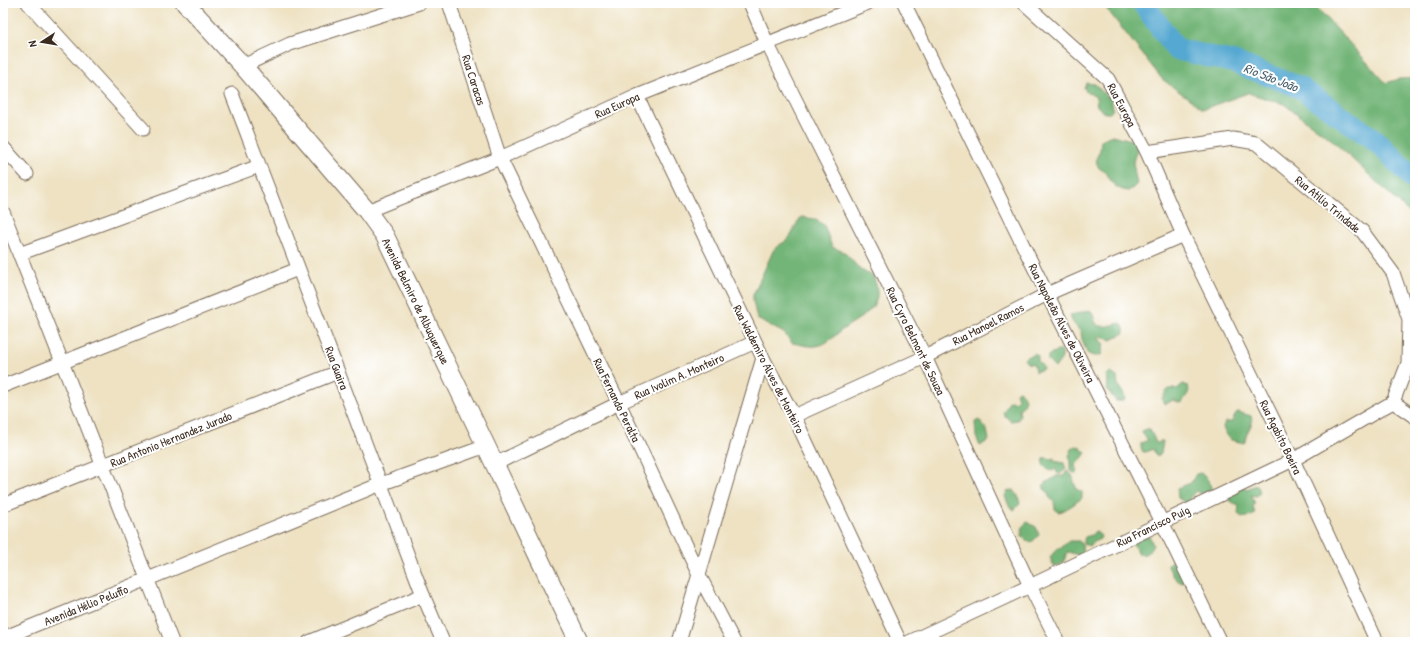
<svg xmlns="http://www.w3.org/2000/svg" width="1418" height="645" font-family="'Patrick Hand',sans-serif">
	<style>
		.forest { fill: #73b578; stroke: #57704b }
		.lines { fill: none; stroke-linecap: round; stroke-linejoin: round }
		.river { stroke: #55a8d1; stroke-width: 22 }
		.minor-casing { stroke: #7a6a58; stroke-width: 15 }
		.secondary-casing { stroke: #7a6a58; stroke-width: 20 }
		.minor { stroke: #fff; stroke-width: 13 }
		.secondary { stroke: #fff; stroke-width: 18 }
		.labels { text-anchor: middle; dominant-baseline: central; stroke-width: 4; stroke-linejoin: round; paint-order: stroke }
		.street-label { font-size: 12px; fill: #3b2a1e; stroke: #fff }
		.water-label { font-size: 13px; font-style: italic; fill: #455c66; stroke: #fff }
	</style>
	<rect width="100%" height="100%" fill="#fff"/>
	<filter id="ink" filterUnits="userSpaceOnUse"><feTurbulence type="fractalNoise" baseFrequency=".025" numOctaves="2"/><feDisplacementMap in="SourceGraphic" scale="8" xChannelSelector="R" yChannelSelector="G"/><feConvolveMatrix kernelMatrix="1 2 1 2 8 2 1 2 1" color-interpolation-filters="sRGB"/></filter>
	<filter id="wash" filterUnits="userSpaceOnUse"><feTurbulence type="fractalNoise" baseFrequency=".012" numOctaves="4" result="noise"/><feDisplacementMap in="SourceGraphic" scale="16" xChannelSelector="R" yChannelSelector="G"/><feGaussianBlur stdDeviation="0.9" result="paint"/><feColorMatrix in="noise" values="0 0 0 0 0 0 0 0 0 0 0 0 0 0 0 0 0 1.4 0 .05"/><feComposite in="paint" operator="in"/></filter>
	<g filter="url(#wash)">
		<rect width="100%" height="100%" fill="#eee2c3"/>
		<!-- forest -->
		<g class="forest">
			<polygon points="1102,3 1310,3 1324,15 1386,83 1399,79 1415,78 1415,218 1332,140 1284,104 1248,93 1203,109 1162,79"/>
			<polygon points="1086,83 1095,84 1106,96 1111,98 1113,109 1110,113 1105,113 1097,106 1096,97 1087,92 1084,88"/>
			<path d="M1112 135 1132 140 1138 148 1134 158 1133 163 1137 184 1133 188 1128 191C1118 190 1109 183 1107 173L1099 168 1097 164 1096 159 1100 150 1101 140Z"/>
			<path d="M802 217 814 219 824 225 832 247 844 252 857 266 866 273 873 276C887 308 864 314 842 330 834 336 828 344 816 346 809 347 799 344 792 343L784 333 757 319 753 301V295L773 251C777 245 783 244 788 239 795 232 794 224 802 217Z"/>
			<path d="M1090 310C1094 314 1093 317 1095 321 1098 331 1114 324 1121 323L1124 328V333L1111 340 1098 336 1100 340 1104 344 1101 355C1097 357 1091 356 1087 353L1082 339 1081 332 1074 324 1069 316Z"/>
			<path d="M1061 350C1065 359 1059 361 1055 368L1048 361V356L1052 353Z"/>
			<path d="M1034 353 1038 356C1038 364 1038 361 1043 367V369L1035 372 1034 364 1027 363 1024 359 1026 357 1033 355Z"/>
			<path d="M1111 373 1117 377C1118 380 1117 385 1119 387 1122 392 1124 393 1125 399L1123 401H1116L1107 389 1108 382 1106 375Z"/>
			<path d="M1183 384 1188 386C1191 394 1185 395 1183 402L1180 403 1173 400 1166 404 1164 403 1162 399C1164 395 1166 391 1169 389H1177Z"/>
			<path d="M1018 391C1024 393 1025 398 1025 404L1019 409 1020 416 1018 420 1010 421C998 409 1005 414 1009 401L1015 402 1018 399 1016 393Z"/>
			<path d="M1238 412 1251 416C1253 424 1250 427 1247 433 1245 437 1246 440 1244 443L1231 440C1228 436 1224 432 1223 427L1225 422H1232L1236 413Z"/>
			<polygon points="979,420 987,430 989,440 980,446 976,437 975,422"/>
			<polygon points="1147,429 1150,429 1156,443 1159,443 1160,441 1163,441 1161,454 1159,456 1156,455 1153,449 1146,452 1143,452 1141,448 1141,443 1148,440 1142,433 1142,431"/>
			<path d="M1076 446 1081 447 1082 450 1086 452C1084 458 1078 461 1075 466L1078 472 1076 474 1071 471V461L1069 456 1072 449Z"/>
			<path d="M1043 458C1048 457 1050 460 1054 458V461L1064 463 1066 469 1060 474 1057 473 1056 469 1052 471C1046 469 1041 465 1043 458Z"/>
			<path d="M1068 471 1072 475 1076 488 1082 492V498C1077 502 1065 511 1059 512L1055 509 1054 502 1049 497 1048 492 1044 489C1042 481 1047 483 1052 479 1054 478 1055 477 1056 476H1064L1066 472Z"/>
			<polygon points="1201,473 1208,480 1212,490 1202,494 1196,491 1192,495 1186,503 1178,498 1177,488 1191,483 1196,474"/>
			<path d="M1256 485 1258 486 1260 493 1256 496 1251 495 1255 504 1253 506 1255 514C1249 518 1243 519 1238 514L1239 505C1234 503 1229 502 1228 496L1243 486 1247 489Z"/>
			<polygon points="1012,490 1014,490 1018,496 1020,504 1014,510 1009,506 1005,496 1007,492"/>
			<polygon points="1027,522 1036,527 1039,535 1031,543 1022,537 1022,527"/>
			<polygon points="1095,531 1101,536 1100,539 1093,542 1090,546 1083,544 1085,537 1092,535"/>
			<path d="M1149 535 1153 545C1149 552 1146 556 1138 554L1133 543Z"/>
			<path d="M1069 541H1079L1082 545 1083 554 1078 555 1068 552 1066 554C1065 562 1061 566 1054 567L1050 557 1058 548 1060 549 1063 546Z"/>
			<path d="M1175 559 1187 580 1182 583C1174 579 1171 573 1168 566L1170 562Z"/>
		</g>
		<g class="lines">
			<!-- river -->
			<polyline class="river" points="1143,3 1176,49 1233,62 1299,87 1375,140 1415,180"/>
		</g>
	</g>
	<g filter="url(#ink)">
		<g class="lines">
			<!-- minor casing -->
			<g class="minor-casing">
				<g id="minor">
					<polyline points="28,3 143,129"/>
					<polyline points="449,3 500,158 619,403 698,573 734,642"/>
					<polyline points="750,3 767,43 925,357 1030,586 1058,642"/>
					<polyline points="904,3 1047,294 1162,522 1220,642"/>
					<polyline points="1024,3 1108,79 1147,152 1183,235 1293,460 1377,642"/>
					<polyline points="243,66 290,44 419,3"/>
					<polyline points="232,94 423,595 443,642"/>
					<polyline points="637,96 763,358 794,416 900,642"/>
					<polyline points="3,147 27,174"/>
					<polyline points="1147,152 1233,139 1256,143 1362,231 1393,273 1409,319 1408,363 1393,402"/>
					<polyline points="367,211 500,158 637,96 868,3"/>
					<polyline points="3,212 172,642"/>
					<polyline points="19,254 259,166"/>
					<polyline points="3,386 298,269"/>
					<polyline points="1393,402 1415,417"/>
					<polyline points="794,416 925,357 1047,294 1183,235"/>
					<polyline points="495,464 619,403 755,342"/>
					<polyline points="3,505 338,372"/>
					<polyline points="3,638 381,484 486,446"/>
					<polyline points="309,642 423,595"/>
					<polyline points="679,642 763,358"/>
					<polyline points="909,642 1030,586 1293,460 1393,402"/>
				</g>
			</g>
			<!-- secondary casing -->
			<g class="secondary-casing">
				<polyline id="secondary" points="185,3 243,66 367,211 385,236 486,446 579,642"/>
			</g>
			<!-- minor -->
			<use href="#minor" class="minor"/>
			<!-- secondary -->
			<use href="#secondary" class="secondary"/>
		</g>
	</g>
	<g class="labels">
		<!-- street labels -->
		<g class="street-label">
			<text transform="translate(474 80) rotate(72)">Rua Caracas</text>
			<text transform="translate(617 105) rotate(-24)">Rua Europa</text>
			<text transform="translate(1122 105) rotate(62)">Rua Europa</text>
			<text transform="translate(1328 204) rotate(40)">Rua Atilio Trindade</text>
			<text transform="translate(416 301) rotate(64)">Avenida Belmiro de Albuquerque</text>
			<text transform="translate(1062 323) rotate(63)">Rua Napoleão Alves de Oliveira</text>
			<text transform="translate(988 324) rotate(-27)">Rua Manoel Ramos</text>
			<text transform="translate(916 341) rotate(64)">Rua Cyro Belmont de Souza</text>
			<text transform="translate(337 368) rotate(69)">Rua Guaira</text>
			<text transform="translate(769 369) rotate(63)">Rua Waldemiro Alves de Monteiro</text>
			<text transform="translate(679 376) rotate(-24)">Rua Ivolim A. Monteiro</text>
			<text transform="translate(617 400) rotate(64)">Rua Fernando Peralta</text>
			<text transform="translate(1281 437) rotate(64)">Rua Agabito Boeira</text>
			<text transform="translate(171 439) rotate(-22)">Rua Antonio Hernandez Jurado</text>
			<text transform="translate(1153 526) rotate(-26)">Rua Francisco Puig</text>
			<text transform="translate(86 605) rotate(-22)">Avenida Hélio Peluffo</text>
		</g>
		<!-- water labels -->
		<g class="water-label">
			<text transform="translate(1271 77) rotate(21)">Rio São João</text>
		</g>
	</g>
	<!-- margin -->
	<rect width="1418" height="645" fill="none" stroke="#fff" stroke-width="16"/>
	<!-- north arrow -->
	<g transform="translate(42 42) rotate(258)" stroke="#ffffff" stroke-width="3" paint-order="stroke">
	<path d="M0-3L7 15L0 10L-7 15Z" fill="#3b2a1e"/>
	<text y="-6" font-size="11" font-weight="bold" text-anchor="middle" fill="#3b2a1e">N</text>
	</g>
</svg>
